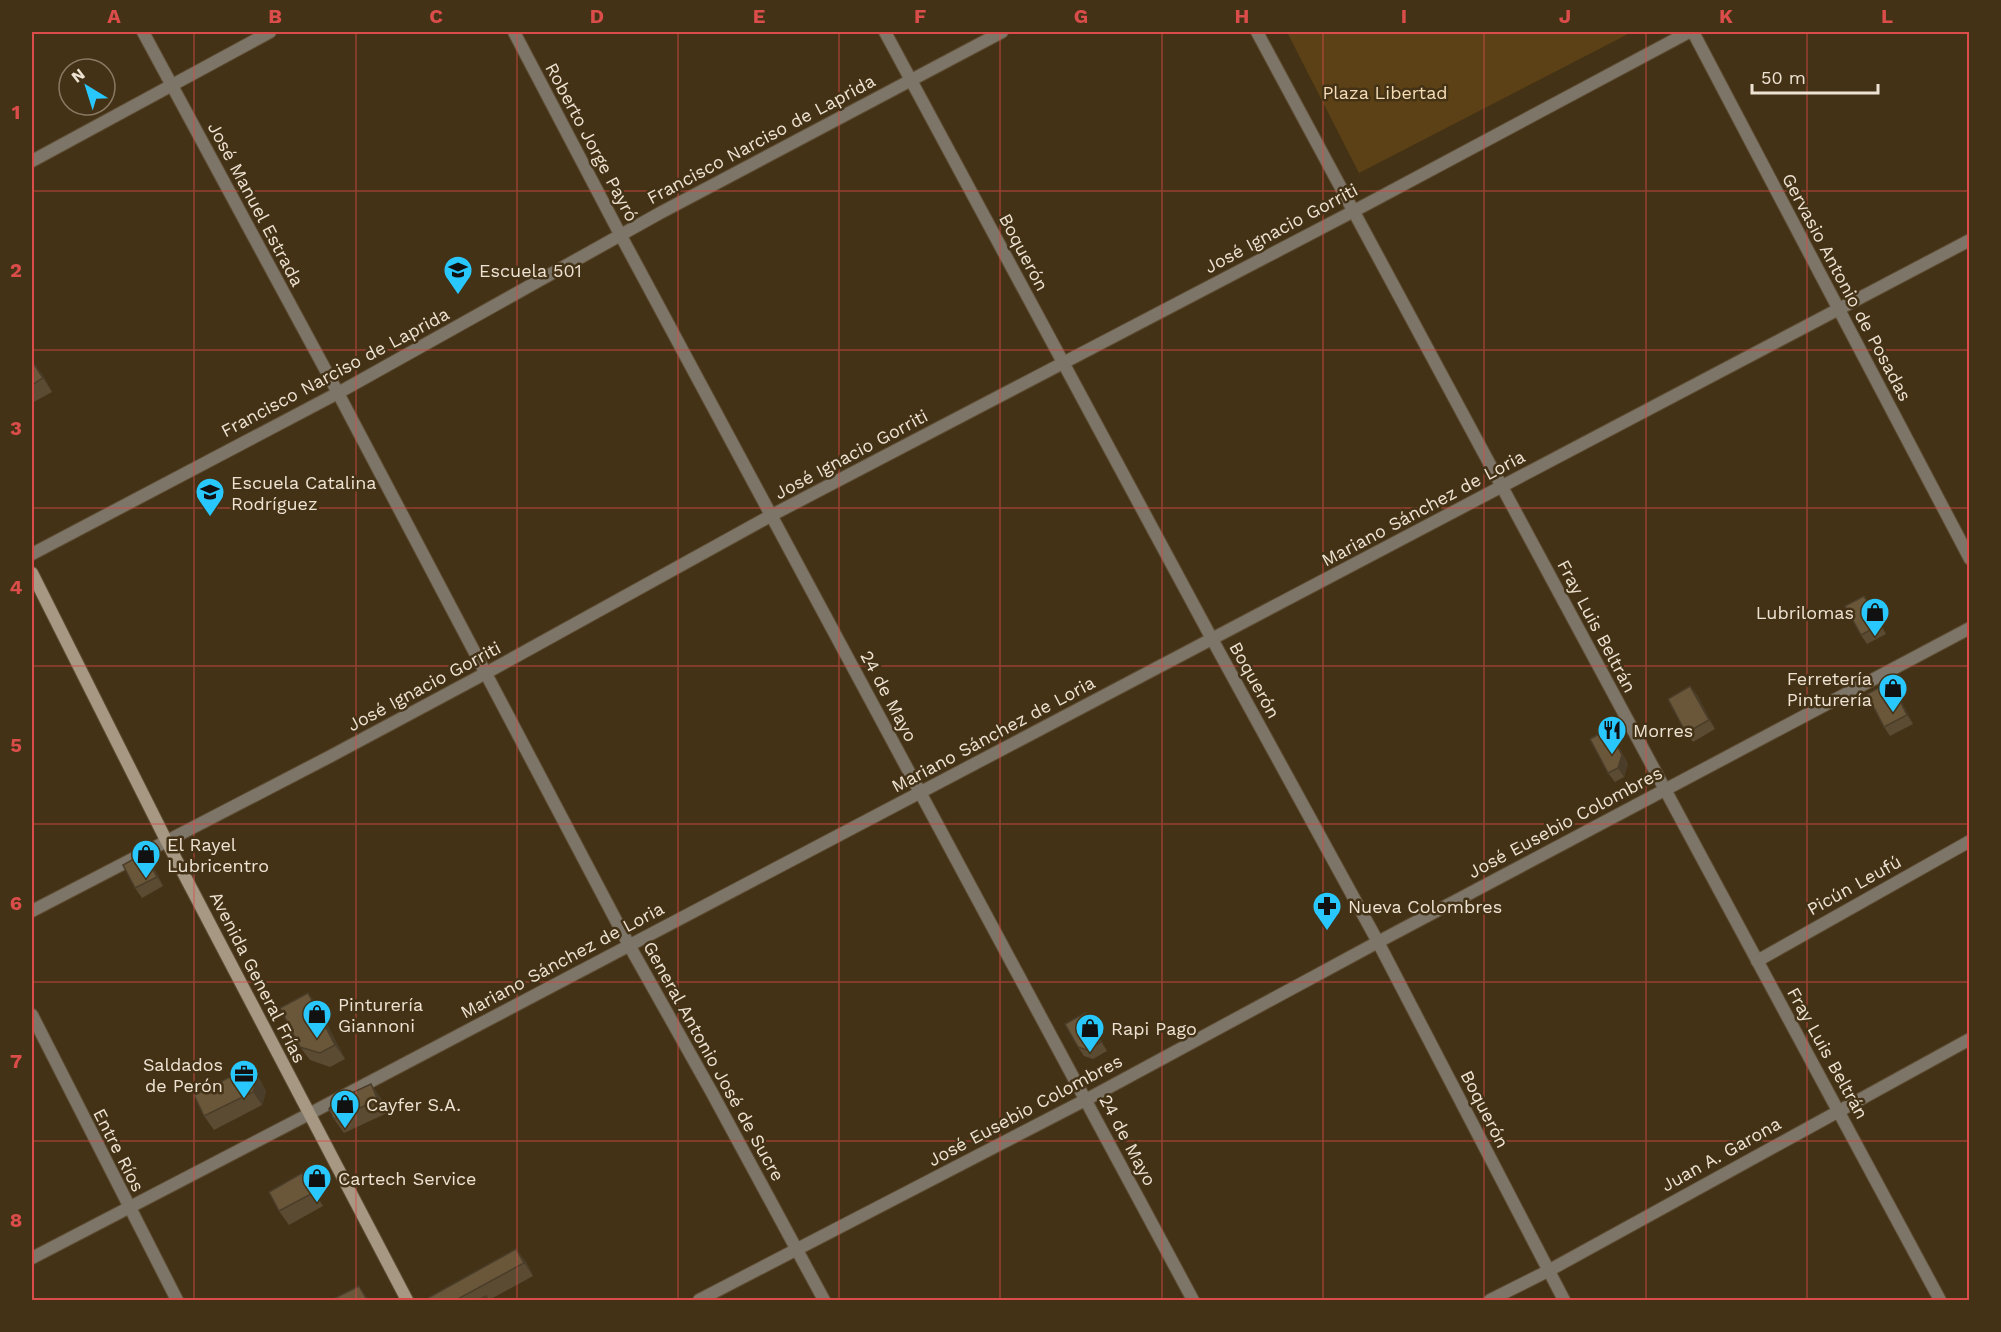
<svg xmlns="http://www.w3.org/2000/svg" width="2001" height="1332" font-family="'Work Sans',sans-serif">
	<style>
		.park { fill: #5b4115 }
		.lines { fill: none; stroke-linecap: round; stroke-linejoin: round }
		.minor-casing { stroke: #5f4e34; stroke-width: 14 }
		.tertiary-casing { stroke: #5f4e34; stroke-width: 14 }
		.secondary-casing { stroke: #5f4e34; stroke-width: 14 }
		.minor { stroke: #7d7568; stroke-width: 12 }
		.tertiary { stroke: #7d7568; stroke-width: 12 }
		.secondary { stroke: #a69883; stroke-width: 12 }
		.wall { fill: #5b4b32 }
		.shaded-wall { fill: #4a3d29 }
		.building { fill: #6a573a; stroke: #4a3d29; stroke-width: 1.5 }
		.grid { fill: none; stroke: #db4d4a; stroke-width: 1.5; stroke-opacity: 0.55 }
		.labels { text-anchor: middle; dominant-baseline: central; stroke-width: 5; stroke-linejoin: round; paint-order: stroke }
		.park-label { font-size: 18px; fill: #f6dcb5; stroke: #443216 }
		.street-label { font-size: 18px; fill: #eee3d3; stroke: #443216 }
		.poi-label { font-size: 18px; fill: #eee3d3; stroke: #443216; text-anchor: start }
		.neatline { fill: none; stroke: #db4d4a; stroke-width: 2 }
		.grid-label { font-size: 20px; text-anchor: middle; font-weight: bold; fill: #db4d4a }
	</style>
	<rect width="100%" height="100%" fill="#443216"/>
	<!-- park -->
	<polygon class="park" points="1287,32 1632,32 1359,173"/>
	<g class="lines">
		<!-- minor casing -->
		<g class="minor-casing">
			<g id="minor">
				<polyline points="143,32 338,393 629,945 711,1091 824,1300"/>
				<polyline points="514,32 621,236 1193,1300"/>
				<polyline points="885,32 1212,639 1378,942 1564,1300"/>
				<polyline points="1257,32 1940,1300"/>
				<polyline points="1693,32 1970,559"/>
				<polyline points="32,161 270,32"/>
				<polyline points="32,911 329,757 486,673 772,515 1354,211 1689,32"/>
				<polyline points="1757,961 1970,841"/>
				<polyline points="32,1015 177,1300"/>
				<polyline points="32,1258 309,1114 1970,240"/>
				<polyline points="1490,1300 1548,1271 1970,1039"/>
			</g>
		</g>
		<!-- tertiary casing -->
		<g class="tertiary-casing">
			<g id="tertiary">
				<polyline points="32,554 338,393 660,213 1002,32"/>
				<polyline points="699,1300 1093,1096 1378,942 1970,628"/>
			</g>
		</g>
		<!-- secondary casing -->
		<g class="secondary-casing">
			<polyline id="secondary" points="32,573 167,842 407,1300"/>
		</g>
		<!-- minor -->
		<use href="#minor" class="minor"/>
		<!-- tertiary -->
		<use href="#tertiary" class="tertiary"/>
		<!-- secondary -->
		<use href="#secondary" class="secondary"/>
	</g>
	<!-- wall -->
	<g class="wall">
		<polygon points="32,361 42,374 52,392 32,403"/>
		<polygon points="1870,605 1886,634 1867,644 1861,635"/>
		<polygon points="1890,682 1896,692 1913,724 1890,736 1884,727"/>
		<polygon points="1690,686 1697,695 1715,729 1693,742 1686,733"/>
		<polygon points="1608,729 1614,738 1628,764 1624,777 1615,782 1608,773"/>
		<polygon points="155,870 163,886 142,898 135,888"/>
		<polygon points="308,993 318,1007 345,1059 330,1067 310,1060 300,1047"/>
		<polygon points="1091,1022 1107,1051 1093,1059 1084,1056 1078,1047"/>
		<polygon points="250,1067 260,1080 266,1092 262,1105 214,1130 204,1116"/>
		<polygon points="381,1098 387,1113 344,1133 334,1119"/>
		<polygon points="302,1173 312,1187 323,1206 289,1225 279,1211"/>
		<polygon points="516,1249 526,1262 533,1276 489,1300 430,1300"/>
	</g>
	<!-- shaded-wall -->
	<g class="shaded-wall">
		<polygon points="32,361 42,374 52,392 43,378"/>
		<polygon points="1864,596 1870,605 1886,634 1880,625"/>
		<polygon points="1890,682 1896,692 1913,724 1907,715"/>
		<polygon points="1690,686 1697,695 1715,729 1709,720"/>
		<polygon points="1608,729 1614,738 1628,764 1624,777 1618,768"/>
		<polygon points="148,861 155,870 163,886 157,877"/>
		<polygon points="308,993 318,1007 345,1059 335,1045"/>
		<polygon points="1085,1013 1091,1022 1107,1051 1101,1042"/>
		<polygon points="250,1067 260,1080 266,1092 262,1105 253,1092"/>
		<polygon points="371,1084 381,1098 387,1113 378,1100"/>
		<polygon points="302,1173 312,1187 323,1206 313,1193"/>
		<polygon points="516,1249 526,1262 533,1276 524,1263"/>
		<polygon points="359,1286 369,1300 367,1300"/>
	</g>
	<!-- building -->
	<g class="building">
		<polygon points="32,361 43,378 32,385"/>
		<polygon points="1864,596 1880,625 1861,635 1845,606"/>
		<polygon points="1890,682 1907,715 1884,727 1867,694"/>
		<polygon points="1690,686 1709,720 1686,733 1668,699"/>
		<polygon points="1608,729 1622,755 1618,768 1608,773 1590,739"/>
		<polygon points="137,857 148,861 157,877 135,888 123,865"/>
		<polygon points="308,993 335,1045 320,1053 300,1047 280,1008"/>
		<polygon points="1085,1013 1101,1042 1087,1050 1078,1047 1065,1024"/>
		<polygon points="250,1067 257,1079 253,1092 204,1116 194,1095"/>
		<polygon points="371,1084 378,1100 334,1119 329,1109 334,1101"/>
		<polygon points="302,1173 313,1193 279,1211 269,1192"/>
		<polygon points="516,1249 524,1263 456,1300 430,1300 428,1298"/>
		<polygon points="359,1286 367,1300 331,1300"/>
		<polygon points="486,1296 488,1300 478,1300"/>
	</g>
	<!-- grid -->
	<path class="grid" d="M194 32V1300M356 32V1300M517 32V1300M678 32V1300M839 32V1300M1000 32V1300M1162 32V1300M1323 32V1300M1484 32V1300M1646 32V1300M1807 32V1300M32 191H1970M32 350H1970M32 508H1970M32 666H1970M32 824H1970M32 982H1970M32 1141H1970"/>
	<!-- icons -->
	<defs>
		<g id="school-pin" transform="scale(1.5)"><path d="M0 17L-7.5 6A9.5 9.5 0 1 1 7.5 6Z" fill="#28c8ff" stroke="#443216"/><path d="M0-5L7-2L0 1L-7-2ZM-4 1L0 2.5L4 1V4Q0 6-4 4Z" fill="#111"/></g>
		<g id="shop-pin" transform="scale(1.5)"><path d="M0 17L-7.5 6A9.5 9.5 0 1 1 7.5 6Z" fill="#28c8ff" stroke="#443216"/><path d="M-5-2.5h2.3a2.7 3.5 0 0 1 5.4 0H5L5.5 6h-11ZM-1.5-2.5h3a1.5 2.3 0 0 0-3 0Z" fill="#111"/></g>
		<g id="restaurant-pin" transform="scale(1.5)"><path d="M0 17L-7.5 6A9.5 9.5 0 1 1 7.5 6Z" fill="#28c8ff" stroke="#443216"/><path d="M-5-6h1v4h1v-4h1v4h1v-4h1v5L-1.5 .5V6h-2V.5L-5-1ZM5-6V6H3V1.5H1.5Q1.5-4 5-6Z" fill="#111"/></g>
		<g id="pharmacy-pin" transform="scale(1.5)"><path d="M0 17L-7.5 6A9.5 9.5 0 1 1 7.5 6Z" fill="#28c8ff" stroke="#443216"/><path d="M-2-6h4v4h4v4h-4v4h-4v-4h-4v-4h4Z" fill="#111"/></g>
		<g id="office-pin" transform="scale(1.5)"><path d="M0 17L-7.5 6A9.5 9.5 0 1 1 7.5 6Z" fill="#28c8ff" stroke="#443216"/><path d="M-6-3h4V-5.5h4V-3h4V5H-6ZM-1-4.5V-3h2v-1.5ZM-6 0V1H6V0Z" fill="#111"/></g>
	</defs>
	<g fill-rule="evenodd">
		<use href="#school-pin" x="458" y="270"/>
		<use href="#school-pin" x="210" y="492"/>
		<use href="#shop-pin" x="1875" y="612"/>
		<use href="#shop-pin" x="1893" y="688"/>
		<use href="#restaurant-pin" x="1612" y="730"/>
		<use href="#shop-pin" x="146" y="854"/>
		<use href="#pharmacy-pin" x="1327" y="906"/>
		<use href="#shop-pin" x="317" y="1014"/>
		<use href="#shop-pin" x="1090" y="1028"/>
		<use href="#office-pin" x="244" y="1074"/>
		<use href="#shop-pin" x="345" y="1104"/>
		<use href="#shop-pin" x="317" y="1178"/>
	</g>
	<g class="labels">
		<!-- park labels -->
		<g class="park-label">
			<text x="1385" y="92">Plaza Libertad</text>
		</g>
		<!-- street labels -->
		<g class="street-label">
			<text transform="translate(761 139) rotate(-28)">Francisco Narciso de Laprida</text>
			<text transform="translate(592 142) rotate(62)">Roberto Jorge Payró</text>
			<text transform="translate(256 204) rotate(62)">José Manuel Estrada</text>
			<text transform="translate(1281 228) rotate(-28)">José Ignacio Gorriti</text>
			<text transform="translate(1024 252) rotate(62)">Boquerón</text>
			<text transform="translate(1847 287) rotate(62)">Gervasio Antonio de Posadas</text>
			<text transform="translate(335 372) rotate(-28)">Francisco Narciso de Laprida</text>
			<text transform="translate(851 454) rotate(-28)">José Ignacio Gorriti</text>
			<text transform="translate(1423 508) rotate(-28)">Mariano Sánchez de Loria</text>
			<text transform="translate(1597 626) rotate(62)">Fray Luis Beltrán</text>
			<text transform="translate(1255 680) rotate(61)">Boquerón</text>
			<text transform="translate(424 686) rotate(-28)">José Ignacio Gorriti</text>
			<text transform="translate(889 696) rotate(62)">24 de Mayo</text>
			<text transform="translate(993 734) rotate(-28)">Mariano Sánchez de Loria</text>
			<text transform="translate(1565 822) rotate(-28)">José Eusebio Colombres</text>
			<text transform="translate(1854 885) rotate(-29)">Picún Leufú</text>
			<text transform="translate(562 960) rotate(-28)">Mariano Sánchez de Loria</text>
			<text transform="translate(258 977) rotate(63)">Avenida General Frías</text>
			<text transform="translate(1828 1053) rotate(61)">Fray Luis Beltrán</text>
			<text transform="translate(714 1061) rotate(61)">General Antonio José de Sucre</text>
			<text transform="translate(1485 1109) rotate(63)">Boquerón</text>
			<text transform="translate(1025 1110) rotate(-28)">José Eusebio Colombres</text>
			<text transform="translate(1128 1140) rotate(62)">24 de Mayo</text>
			<text transform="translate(119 1150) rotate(63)">Entre Ríos</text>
			<text transform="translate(1721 1154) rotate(-29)">Juan A. Garona</text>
		</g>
		<!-- poi labels -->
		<g class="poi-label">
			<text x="479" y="270">Escuela 501</text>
			<text x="231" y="482">Escuela Catalina<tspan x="231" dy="21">Rodríguez</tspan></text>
			<text x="1854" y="612" text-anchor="end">Lubrilomas</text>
			<text x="1872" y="678" text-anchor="end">Ferretería<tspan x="1872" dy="21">Pinturería</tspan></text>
			<text x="1633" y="730">Morres</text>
			<text x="167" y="844">El Rayel<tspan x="167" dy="21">Lubricentro</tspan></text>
			<text x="1348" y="906">Nueva Colombres</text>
			<text x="338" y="1004">Pinturería<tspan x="338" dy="21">Giannoni</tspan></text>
			<text x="1111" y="1028">Rapi Pago</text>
			<text x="223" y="1064" text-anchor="end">Saldados<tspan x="223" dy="21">de Perón</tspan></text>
			<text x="366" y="1104">Cayfer S.A.</text>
			<text x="338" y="1178">Cartech Service</text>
		</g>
	</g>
	<!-- border -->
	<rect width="2001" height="1332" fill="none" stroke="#443216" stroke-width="66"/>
	<!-- north arrow -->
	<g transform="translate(87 87) rotate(322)"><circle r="28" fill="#443216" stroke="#887962" stroke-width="1.5"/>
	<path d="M0-4.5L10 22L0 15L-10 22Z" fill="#28c8ff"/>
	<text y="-9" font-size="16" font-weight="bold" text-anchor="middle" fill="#eee3d3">N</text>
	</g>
	<!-- scale -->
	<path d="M1752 84v9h126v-9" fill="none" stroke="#eee3d3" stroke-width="3"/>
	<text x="1761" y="84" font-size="18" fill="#eee3d3" stroke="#443216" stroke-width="4.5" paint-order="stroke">50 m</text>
	<rect x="33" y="33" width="1935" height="1266" class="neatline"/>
	<g class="grid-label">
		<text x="114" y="23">A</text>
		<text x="275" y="23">B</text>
		<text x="436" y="23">C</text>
		<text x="597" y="23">D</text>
		<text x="759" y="23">E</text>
		<text x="920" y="23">F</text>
		<text x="1081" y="23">G</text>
		<text x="1242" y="23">H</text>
		<text x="1404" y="23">I</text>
		<text x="1565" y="23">J</text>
		<text x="1726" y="23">K</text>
		<text x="1887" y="23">L</text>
		<text x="16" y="119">1</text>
		<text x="16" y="277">2</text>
		<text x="16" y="435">3</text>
		<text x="16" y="594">4</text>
		<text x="16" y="752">5</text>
		<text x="16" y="910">6</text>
		<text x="16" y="1068">7</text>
		<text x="16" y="1227">8</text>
	</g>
</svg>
